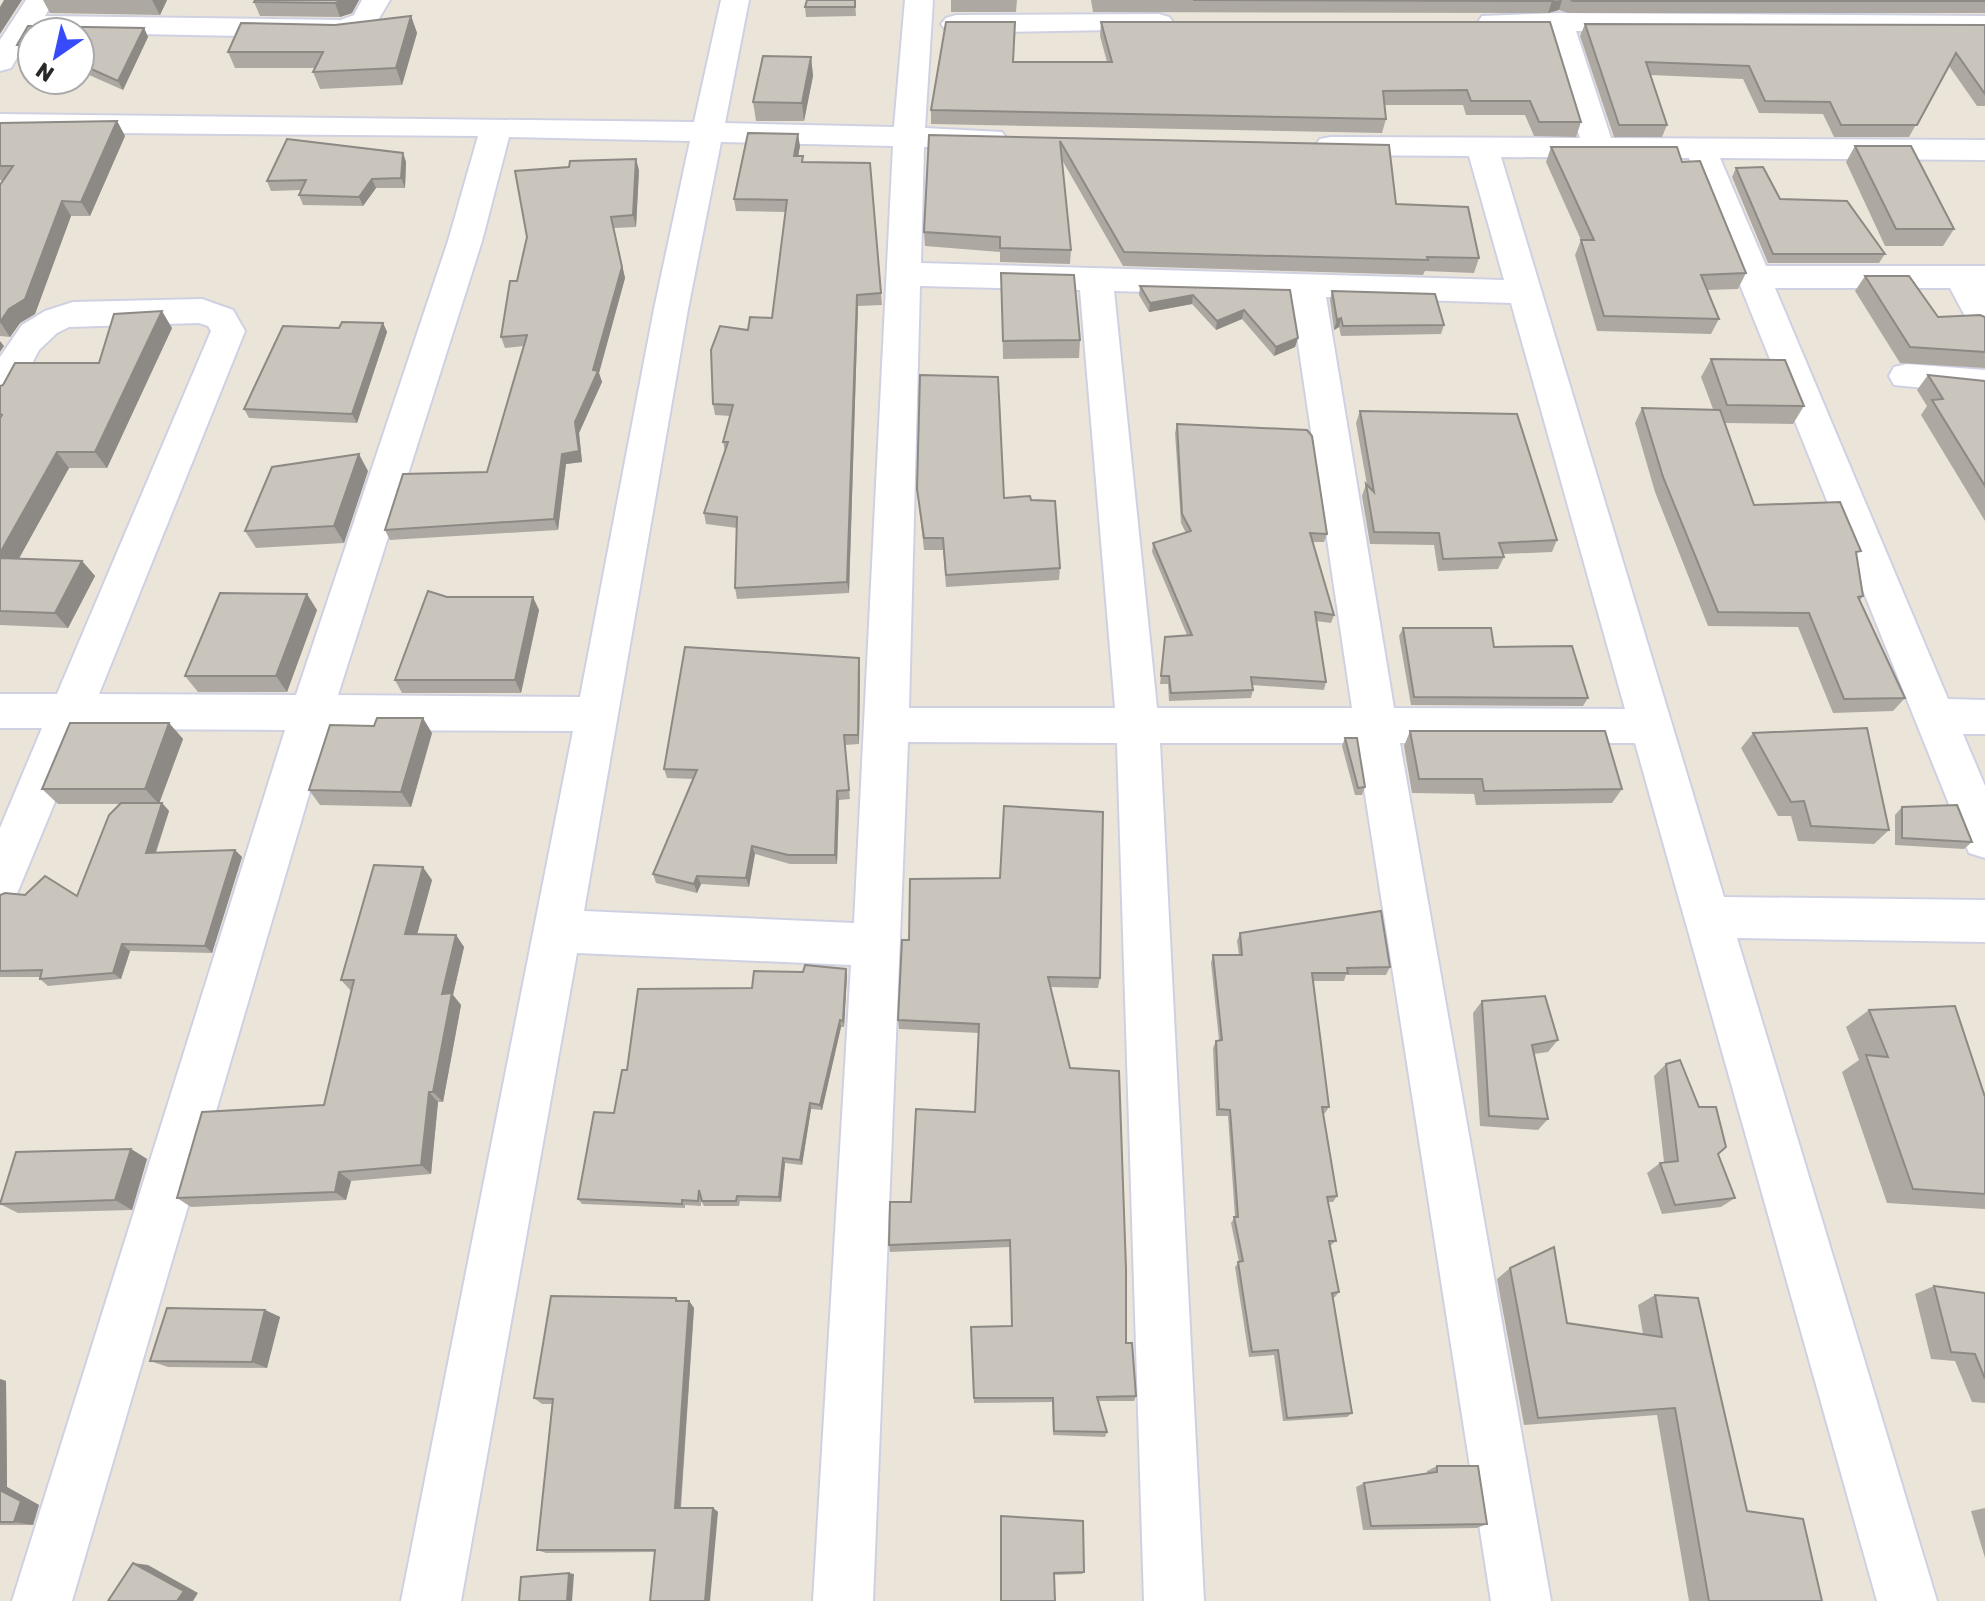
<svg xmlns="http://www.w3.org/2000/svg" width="1985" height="1601" font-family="Rubik,sans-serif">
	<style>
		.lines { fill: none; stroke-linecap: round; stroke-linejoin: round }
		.minor-casing { stroke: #cfd1e2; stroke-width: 4 }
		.minor { fill: #fff; fill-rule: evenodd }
		.wall { fill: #ada9a2 }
		.shaded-wall { fill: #8d8984 }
		.building { fill: #c9c4bc; stroke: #8d8984; stroke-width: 2 }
	</style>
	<rect width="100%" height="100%" fill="#ebe5d9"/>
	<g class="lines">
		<!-- minor casing -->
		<g class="minor-casing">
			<g id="minor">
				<polygon points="26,0 54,0 45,16 341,20 354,15 362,0 390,0 374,27 341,38 32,32 11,68 0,71 0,40"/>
				<path d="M721 0H749L725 123 894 127 905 0H933L925 128 1002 132 1007 139 1002 146 991 148 924 147 921 263 1504 280 1469 156 1331 155 1320 153 1315 146 1320 139 1331 137 1580 138 1546 31 1482 28 1478 22 1482 16 1558 13 1985 16V34L1576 31 1611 138 1985 140V160L1720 158 1766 266H1985V335L1973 331 1950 288H1775L1948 699 1985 700V734H1963L1985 786V858L1969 853 1963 839 1689 158 1501 157 1724 897 1985 900V942L1737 938 1937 1601H1877L1635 743H1400L1551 1601H1491L1357 743H1160L1204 1601H1144L1117 743 908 742 873 1601H813L851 965 577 953 461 1601H401L573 731 328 730 72 1601H12L285 730 85 729 16 896 0 902V828L42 728H0V694H57L211 331 208 326 199 323 69 327 57 333 39 350 13 400 0 404V357L22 325 45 311 73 302 202 299 233 310 245 331 99 694 296 695 448 241 478 136 0 132V114L694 122ZM509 137 690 141 654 309 580 697 338 695 482 241ZM721 142 893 146 854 923 584 911 688 309ZM920 286 1080 290 1115 708H909ZM1114 291 1291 296 1352 708H1157ZM1326 297 1511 303 1625 709 1394 708Z"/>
				<polygon points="1159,14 1169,17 1174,23 1169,29 956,33 946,30 941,24 946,18 956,15"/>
				<polygon points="1907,364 1985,370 1985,394 1894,385 1889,376 1894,367"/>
			</g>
		</g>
		<!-- minor -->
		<use href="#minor" class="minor"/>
	</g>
	<!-- wall -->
	<g class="wall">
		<polygon points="43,0 167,0 160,15 50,13"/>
		<polygon points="359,0 352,13 340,17 260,16 254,2"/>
		<polygon points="855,0 856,16 806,17 805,7"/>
		<polygon points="951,0 1017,0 1016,12 951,12"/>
		<polygon points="1091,0 1985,0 1985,13 1568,13 1559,10 1548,13 1093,12"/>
		<polygon points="411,16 417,33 402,85 320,89 313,72 315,68 235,68 228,52 335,25"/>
		<polygon points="1101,22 1550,22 1581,122 1576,137 1534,136 1525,115 1466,115 1463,105 1384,105 1386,119 1382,133 931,124 931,110 1014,62 1107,62 1100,36"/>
		<polygon points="1585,24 1985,25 1985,106 1977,106 1949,66 1909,137 1834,137 1823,114 1759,113 1743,79 1651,75 1667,125 1662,137 1614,137 1580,36"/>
		<polygon points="28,26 144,28 148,37 123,90 80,71 80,32 32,32 32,56 22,54 17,45"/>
		<polygon points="811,57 813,76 804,121 756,121 753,102"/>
		<polygon points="117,121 125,136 90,216 71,216 35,314 20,323 10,337 0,336 0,185 3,181 0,180 0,123"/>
		<polygon points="929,135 1389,145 1396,204 1479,258 1474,273 1425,271 1423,275 1123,266 1062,160 1071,250 1070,264 1000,262 1000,252 925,246 924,232"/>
		<polygon points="800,146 798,156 803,156 803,162 870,163 882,305 858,306 849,593 737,599 735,588 737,528 706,524 704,513 725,451 723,442 730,416 715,415 713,404 748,330 772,318 786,212 736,211 734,199"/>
		<polygon points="1855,146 1954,229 1943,246 1885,246 1846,162"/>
		<polygon points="1551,147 1682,162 1746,273 1738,289 1707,290 1719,319 1711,334 1597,331 1575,255 1581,240 1546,162"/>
		<polygon points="403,153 406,162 405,188 376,188 363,206 303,205 299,195 301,190 271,191 267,181"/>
		<polygon points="569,167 639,170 636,227 614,228 625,278 599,373 602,382 579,433 582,462 566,464 558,530 390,540 385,530 487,472 524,346 505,348 501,337 517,281"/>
		<polygon points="1736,168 1780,199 1885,254 1879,263 1768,263 1732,177"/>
		<polygon points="1001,273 1080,340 1079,358 1003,359"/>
		<polygon points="1865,276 1938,317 1985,317 1985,368 1900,363 1855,291"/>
		<polygon points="1140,286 1290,290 1298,338 1295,347 1274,356 1242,319 1216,330 1192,304 1149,312 1139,295"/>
		<polygon points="1332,291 1444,325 1441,334 1341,336 1339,327 1334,330 1330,300"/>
		<polygon points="383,323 387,332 357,423 249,418 244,409 339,328"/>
		<polygon points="172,328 107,468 69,468 19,558 82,561 95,576 68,628 0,625 0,386 99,363"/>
		<polygon points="1711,359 1804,406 1793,424 1725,423 1754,505 1857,556 1863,596 1860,600 1905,698 1893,711 1833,713 1798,627 1708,626 1655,492 1635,423 1642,408 1713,409 1701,377"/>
		<polygon points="1928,375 1985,381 1985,521 1921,415 1927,406 1917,390"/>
		<polygon points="1360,411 1557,540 1552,552 1503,554 1504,557 1498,569 1438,571 1434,545 1370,544 1362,496 1366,484 1367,485 1356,423"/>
		<polygon points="1177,424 1327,534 1324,542 1313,542 1334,615 1331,623 1316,621 1326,682 1324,690 1252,685 1253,690 1251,698 1169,701 1168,684 1160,684 1165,637 1187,635 1152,552 1153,543 1186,533 1181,523 1175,433"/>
		<polygon points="368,471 344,543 256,548 245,531"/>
		<polygon points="917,489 1031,500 1060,568 1059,580 946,587 943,550 924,550"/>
		<polygon points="447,597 539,610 521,693 402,693 395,680"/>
		<polygon points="317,610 287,692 198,692 185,676"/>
		<polygon points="1403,628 1494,647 1588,698 1583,706 1411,705 1399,636"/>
		<polygon points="860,668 859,744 845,745 850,799 839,800 837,864 790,864 755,854 749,887 701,884 697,893 656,883 653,874 693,779 667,778 664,769"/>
		<polygon points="169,723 183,739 159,803 162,803 169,811 156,853 235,850 242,857 212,953 130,951 121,979 48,986 40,979 40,977 0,977 0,895 77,896 120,804 58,804 42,789"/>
		<polygon points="1410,731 1622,789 1612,803 1476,805 1474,794 1412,793 1404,746"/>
		<polygon points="432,733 411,807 320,805 309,790"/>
		<polygon points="1753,733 1889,830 1874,844 1798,841 1791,816 1778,816 1741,748"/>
		<polygon points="1345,738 1365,787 1362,795 1355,795 1342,746"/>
		<polygon points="1902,807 1972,842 1964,849 1895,845 1895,815"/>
		<polygon points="432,880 417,934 456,935 464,947 453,995 461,1005 443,1102 438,1102 431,1174 351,1181 346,1200 191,1207 177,1198 324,1105 351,991 341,980"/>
		<polygon points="1240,933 1390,967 1386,975 1346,975 1344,981 1313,981 1329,1107 1325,1113 1323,1114 1337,1196 1333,1202 1328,1202 1336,1241 1330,1246 1339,1292 1335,1297 1333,1298 1352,1413 1347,1417 1283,1421 1274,1355 1249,1357 1235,1267 1239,1262 1231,1223 1235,1217 1228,1116 1216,1116 1213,1048 1216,1041 1219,1040 1211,963 1213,955 1239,955 1237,941"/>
		<polygon points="909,940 1100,978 1098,988 1050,987 1136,1396 1134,1401 1098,1401 1107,1432 1105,1437 1053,1435 1052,1402 974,1403 971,1327 1012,1326 1010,1247 890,1252 889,1245 911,1202 975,1112 979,1033 899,1029 898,1020"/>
		<polygon points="846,969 847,975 844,1027 841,1027 822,1110 811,1109 802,1165 785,1163 781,1202 740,1201 739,1206 704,1206 701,1201 701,1206 685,1205 685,1208 582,1204 578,1199 614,1113 627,1070 752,988 803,972"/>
		<polygon points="1482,1001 1558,1040 1548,1052 1534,1054 1548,1119 1538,1130 1480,1126 1473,1013"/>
		<polygon points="1869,1010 1985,1097 1985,1209 1887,1203 1842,1072 1859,1060 1846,1027"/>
		<polygon points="1666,1064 1718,1154 1735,1198 1721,1207 1662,1214 1647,1173 1660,1163 1664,1162 1654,1076"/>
		<polygon points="131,1149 147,1159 132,1210 18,1213 0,1204"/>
		<polygon points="1510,1268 1567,1323 1643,1334 1638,1305 1655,1295 1747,1511 1822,1601 1689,1601 1657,1415 1524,1425 1497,1279"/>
		<polygon points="1934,1286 1985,1293 1985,1403 1972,1402 1955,1361 1931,1359 1915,1294"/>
		<polygon points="676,1298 679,1301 689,1301 694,1308 681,1508 713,1508 718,1512 655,1552 546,1553 537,1550 552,1404 542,1404 534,1398"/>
		<polygon points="265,1310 280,1317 267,1368 168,1367 150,1361"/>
		<polygon points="0,1379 6,1381 7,1487 39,1505 33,1525 0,1525"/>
		<polygon points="1437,1466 1487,1524 1477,1528 1363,1530 1356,1487 1364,1483 1427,1473 1427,1471"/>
		<polygon points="1985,1508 1985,1558 1971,1511"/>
		<polygon points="1001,1516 1084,1572 1082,1574 1054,1575"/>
	</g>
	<!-- shaded-wall -->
	<g class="shaded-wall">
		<polygon points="4,0 22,0 0,34 0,7"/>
		<polygon points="152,0 167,0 160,15"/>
		<polygon points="344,0 359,0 352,13 340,17 335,3"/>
		<polygon points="1562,0 1559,10 1548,13 1552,1"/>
		<polygon points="411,16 417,33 402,85 396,68"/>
		<polygon points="144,28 148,37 123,90 118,81"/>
		<polygon points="811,57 813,76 804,121 802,103"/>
		<polygon points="117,121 125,136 90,216 81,202"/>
		<polygon points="798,134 800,146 796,168 794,156"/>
		<polygon points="403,153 406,162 405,188 401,178"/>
		<polygon points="636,159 639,170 636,227 633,215"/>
		<polygon points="372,179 376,188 363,206 359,197"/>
		<polygon points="62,201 71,216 35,314 20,323 10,337 0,322"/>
		<polygon points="611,217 625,278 599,373 602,382 579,433 582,462 566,464 558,530 554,519 562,454 575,422 593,370"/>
		<polygon points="857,295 858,306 849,593 847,582"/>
		<polygon points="1193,295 1192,304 1149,312 1150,303"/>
		<polygon points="1244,310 1242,319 1216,330 1217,321"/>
		<polygon points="162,311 172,328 107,468 95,452"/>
		<polygon points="1341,318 1339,327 1334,330 1337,320"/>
		<polygon points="383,323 387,332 357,423 352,414"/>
		<polygon points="1298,338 1295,347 1274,356 1276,347"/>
		<polygon points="0,341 4,346 0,352"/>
		<polygon points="57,452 69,468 11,573 0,560 0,553"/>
		<polygon points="359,454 368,471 344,543 334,526"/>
		<polygon points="82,561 95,576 68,628 55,613"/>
		<polygon points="307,594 317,610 287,692 276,676"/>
		<polygon points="533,597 539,610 521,693 515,680"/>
		<polygon points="859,658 860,668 859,744 858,735"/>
		<polygon points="423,718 432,733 411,807 401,792"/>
		<polygon points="169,723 183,739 159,804 145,789"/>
		<polygon points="837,791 839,800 837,864 835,855"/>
		<polygon points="162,803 169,811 153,860 146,853"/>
		<polygon points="752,846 755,854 749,887 746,878"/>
		<polygon points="235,850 242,857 212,953 205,946"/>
		<polygon points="423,867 432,880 414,946 405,934"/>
		<polygon points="697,876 701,884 697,893 694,884"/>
		<polygon points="456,935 464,947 453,995 461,1005 443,1102 433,1092 442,994"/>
		<polygon points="122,944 130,951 121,979 113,973"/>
		<polygon points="846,969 847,975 844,1027 843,1021"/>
		<polygon points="840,1020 841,1027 822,1110 820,1105"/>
		<polygon points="429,1092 438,1102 431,1174 421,1165"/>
		<polygon points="810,1103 811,1109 802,1165 800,1160"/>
		<polygon points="131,1149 147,1159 132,1210 115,1200"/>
		<polygon points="783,1158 785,1163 781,1202 779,1197"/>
		<polygon points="339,1172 351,1181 346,1200 335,1192"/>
		<polygon points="689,1301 694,1308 680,1512 675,1508"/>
		<polygon points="265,1310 280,1317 267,1368 252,1362"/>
		<polygon points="0,1379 6,1381 7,1487 39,1505 33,1525 14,1522 0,1490"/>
		<polygon points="713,1508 718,1512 710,1601 705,1601"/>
		<polygon points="133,1563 148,1565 198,1593 193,1601 177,1601"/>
		<polygon points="569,1573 574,1574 572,1601 567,1601"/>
	</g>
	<!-- building -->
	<g class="building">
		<polygon points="255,0 344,0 335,3 254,2"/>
		<polygon points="807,0 855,0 855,7 805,7"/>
		<polygon points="1193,0 1554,0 1552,1"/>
		<polygon points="1571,0 1985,0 1985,1 1573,1"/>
		<polygon points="411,16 396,68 313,72 323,52 228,52 241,23 335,25"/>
		<polygon points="946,22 1015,22 1013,62 1112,62 1101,22 1550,22 1581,122 1539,122 1530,101 1471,101 1467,90 1383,91 1386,119 931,110"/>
		<polygon points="1585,24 1985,25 1985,94 1956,53 1917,125 1841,125 1830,102 1765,101 1749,66 1646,62 1667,125 1619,125"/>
		<polygon points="28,26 144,28 118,81 80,64 80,32 32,32 32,47 17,45"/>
		<polygon points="763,56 811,57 802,103 753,102"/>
		<polygon points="117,121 81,202 62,201 25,299 9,309 0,322 0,185 13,166 0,166 0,123"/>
		<polygon points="748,133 798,134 794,156 803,156 802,162 870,163 881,293 857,295 847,582 735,588 737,517 704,513 728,442 723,442 733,405 713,404 711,350 720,326 748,330 750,317 772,318 787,200 734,199"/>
		<polygon points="929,135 1389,145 1396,204 1468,207 1479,258 1427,257 1428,260 1124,252 1060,141 1071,250 1000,248 1000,237 924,232"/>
		<polygon points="287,139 403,153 401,178 372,179 359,197 299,195 306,180 267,181"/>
		<polygon points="1855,146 1911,146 1954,229 1896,229"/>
		<polygon points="1551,147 1677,147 1682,162 1700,161 1746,273 1701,275 1719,319 1604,316 1581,240 1594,240"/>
		<polygon points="636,159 633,215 611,217 622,267 593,370 598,371 575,422 579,451 562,454 554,519 385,530 403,474 487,472 527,335 501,337 510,281 517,281 527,237 515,171 569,167 570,161"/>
		<polygon points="1763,167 1780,199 1847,201 1885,254 1773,254 1736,168"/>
		<polygon points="1001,273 1074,275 1080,340 1003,341"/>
		<polygon points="1865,276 1909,276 1938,317 1980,315 1985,317 1985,352 1910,347"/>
		<polygon points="1140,286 1290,290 1298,338 1276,347 1244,310 1217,321 1193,295 1150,303"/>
		<polygon points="1332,291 1435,294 1444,325 1343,326 1341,318 1337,320"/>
		<polygon points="162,311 95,452 57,452 0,553 0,418 2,415 0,414 0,386 3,385 15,363 99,363 114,314"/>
		<polygon points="342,322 383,323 352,414 244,409 283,326 339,328"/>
		<polygon points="1711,359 1785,360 1804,406 1727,405"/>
		<polygon points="920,375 998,377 1004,498 1030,496 1031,500 1055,501 1060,568 946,575 943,538 924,538 917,489"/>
		<polygon points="1928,375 1985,381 1985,486 1932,400 1943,399"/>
		<polygon points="1642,408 1720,410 1754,505 1840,502 1861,551 1856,552 1863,596 1858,597 1905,698 1844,699 1809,613 1718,612 1663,477"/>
		<polygon points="1360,411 1517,414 1557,540 1499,543 1504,557 1443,559 1439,533 1374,532 1366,484 1374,492"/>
		<polygon points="1177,424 1307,430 1312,436 1327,534 1310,533 1334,615 1315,612 1326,682 1251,677 1253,690 1171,693 1169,676 1161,676 1165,637 1192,635 1153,543 1191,531 1182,514"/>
		<polygon points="359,454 334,526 245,531 272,467"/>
		<polygon points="0,558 82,561 55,613 0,611"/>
		<polygon points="428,591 447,597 533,597 515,680 395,680"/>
		<polygon points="220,593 307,594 276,676 185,676"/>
		<polygon points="1403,628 1491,628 1494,647 1572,646 1588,698 1414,697"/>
		<polygon points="685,647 859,658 858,735 844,735 849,790 837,791 835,855 788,855 752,846 746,878 697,876 694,884 653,874 697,770 664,769"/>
		<polygon points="377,718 423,718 401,792 309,790 330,725 374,726"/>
		<polygon points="70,723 169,723 145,789 42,789"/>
		<polygon points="1867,728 1889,830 1811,826 1804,801 1791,802 1753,733"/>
		<polygon points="1410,731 1605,731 1622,789 1484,791 1482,779 1419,779"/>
		<polygon points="1345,738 1357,738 1365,787 1358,788"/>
		<polygon points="121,803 162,803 146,853 235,850 205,946 122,944 113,973 40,979 42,970 0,971 0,895 5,893 25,895 45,876 77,896 109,815"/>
		<polygon points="1957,805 1972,842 1902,838 1902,807"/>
		<polygon points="1004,806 1103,812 1100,978 1048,977 1070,1068 1119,1071 1126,1269 1126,1343 1132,1343 1136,1396 1097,1397 1107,1432 1054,1431 1053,1398 974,1398 971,1327 1012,1326 1010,1240 889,1245 890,1202 911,1202 916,1109 975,1112 979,1024 898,1020 902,940 909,940 910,879 1000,878"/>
		<polygon points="374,865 423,867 405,934 456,935 442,994 452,993 433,1092 429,1092 421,1165 339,1172 335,1192 177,1198 202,1112 324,1105 354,980 341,980"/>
		<polygon points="1381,911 1390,967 1347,968 1348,973 1312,973 1329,1107 1322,1107 1337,1196 1327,1197 1336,1241 1329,1241 1339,1292 1332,1293 1352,1413 1287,1418 1278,1350 1252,1352 1238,1262 1243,1261 1234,1217 1238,1217 1230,1110 1219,1109 1216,1041 1222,1040 1213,955 1242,955 1240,933"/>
		<polygon points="805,965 846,969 843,1021 840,1020 820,1105 810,1103 800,1160 783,1158 779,1197 737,1196 736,1201 702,1201 699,1190 698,1201 682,1200 682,1204 578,1199 594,1112 614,1113 622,1070 627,1070 638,989 752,988 754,971 803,972"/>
		<polygon points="1545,996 1558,1040 1532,1045 1548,1119 1489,1116 1482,1001"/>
		<polygon points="1955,1006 1985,1097 1985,1194 1913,1189 1866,1055 1888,1057 1869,1010"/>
		<polygon points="1680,1060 1699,1107 1716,1107 1726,1147 1718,1154 1735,1198 1675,1205 1660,1163 1678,1161 1666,1064"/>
		<polygon points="131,1149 115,1200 0,1204 16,1152"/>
		<polygon points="1554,1247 1567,1323 1662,1337 1655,1295 1698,1298 1747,1511 1803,1519 1822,1601 1709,1601 1675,1408 1538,1418 1510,1268"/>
		<polygon points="1934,1286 1985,1293 1985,1379 1975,1354 1951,1352"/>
		<polygon points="551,1296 676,1298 676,1301 689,1301 675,1508 713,1508 705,1601 650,1601 655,1550 537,1550 553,1399 534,1398"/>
		<polygon points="167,1308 265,1310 252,1362 150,1361"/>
		<polygon points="1437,1466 1478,1466 1487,1524 1371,1526 1364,1483 1437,1472"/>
		<polygon points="0,1490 21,1501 14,1522 0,1522"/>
		<polygon points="1001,1516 1083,1521 1084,1572 1054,1573 1055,1601 1001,1601"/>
		<polygon points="133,1563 184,1591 177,1601 108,1601"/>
		<polygon points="569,1573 567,1601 519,1601 521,1577"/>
	</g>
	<!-- north arrow -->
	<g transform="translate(56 56) rotate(214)"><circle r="38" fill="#ffffff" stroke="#a9a9a9" stroke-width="2"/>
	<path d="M0-6L14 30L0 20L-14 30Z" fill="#374bfb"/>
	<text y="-12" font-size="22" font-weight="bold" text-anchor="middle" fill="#282828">N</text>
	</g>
</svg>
